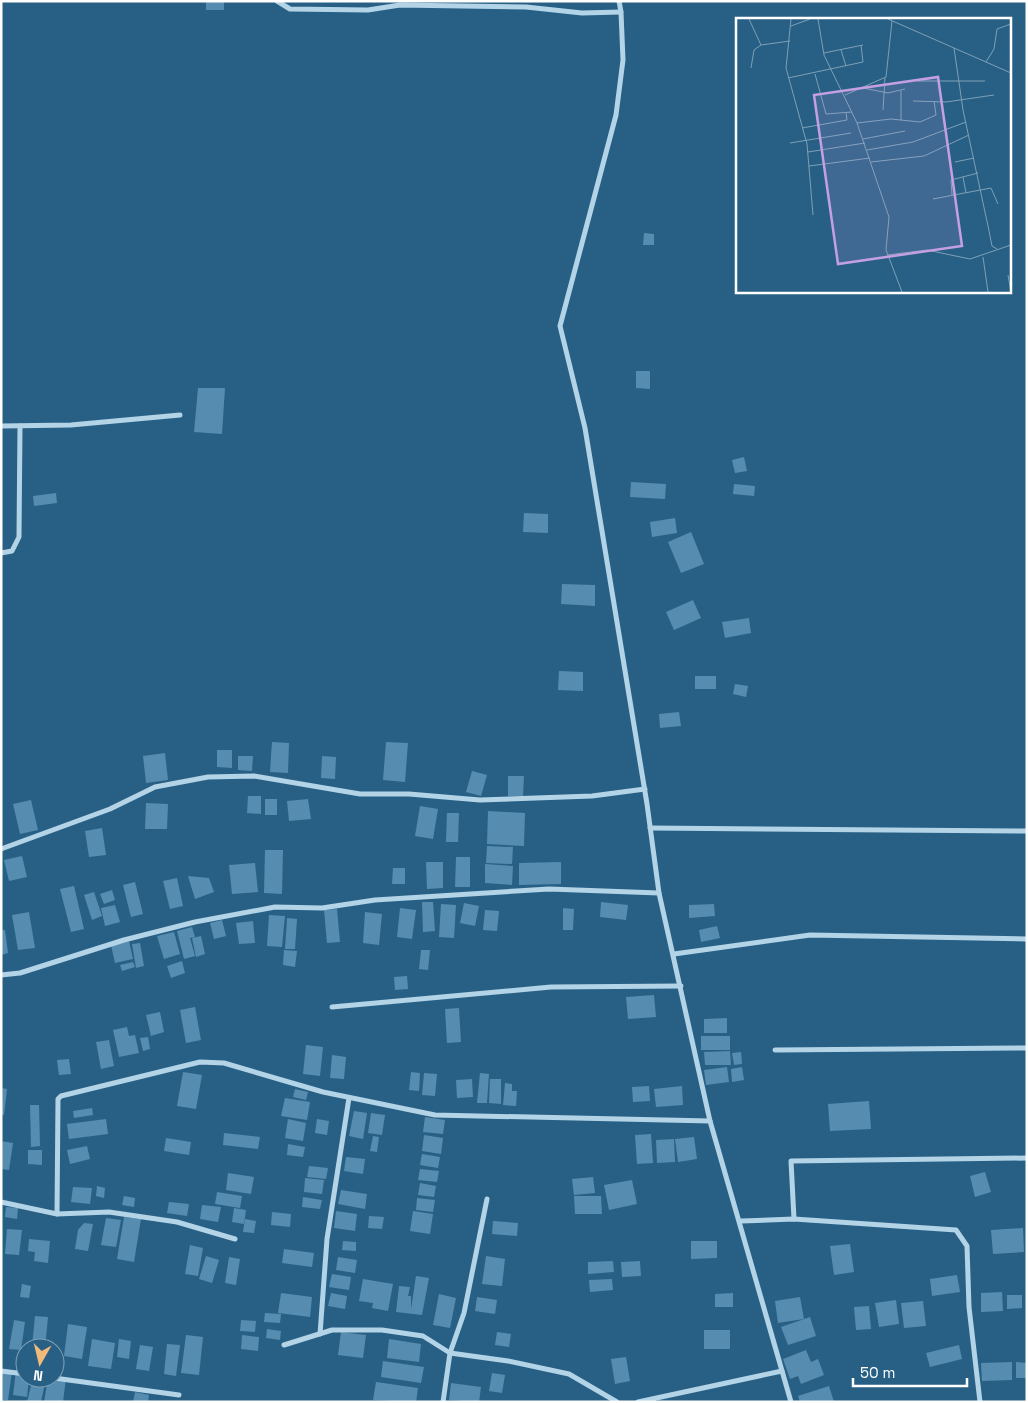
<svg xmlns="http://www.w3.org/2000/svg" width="1028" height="1403" font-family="'Space Grotesk',sans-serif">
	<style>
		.building { fill: #558caf }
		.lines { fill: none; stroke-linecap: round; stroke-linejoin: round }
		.minor { stroke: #b3d3e7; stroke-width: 5 }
		.inset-road { fill: none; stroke: #7ea0b6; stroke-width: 1 }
		.view { fill: #c4a0e2; fill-opacity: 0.15; stroke: #c4a0e2; stroke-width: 2.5 }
		.inset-edge { fill: none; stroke: #fff; stroke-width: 2.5 }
	</style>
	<rect width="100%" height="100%" fill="#286085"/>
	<!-- building -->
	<g class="building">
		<rect x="206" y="1" width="18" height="9"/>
		<polygon points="644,233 654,234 654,245 643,245"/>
		<polygon points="636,371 650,371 650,389 636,388"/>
		<polygon points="198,388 225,388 222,434 194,432"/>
		<polygon points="744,457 747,471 735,473 732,460"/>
		<polygon points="631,482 666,484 665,499 630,497"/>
		<polygon points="734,484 755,486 754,496 733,494"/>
		<polygon points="56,493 57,503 34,506 33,496"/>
		<polygon points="524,513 548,514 548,533 523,532"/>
		<polygon points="675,518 677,533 652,537 650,522"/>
		<polygon points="691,532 704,564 681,573 668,542"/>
		<polygon points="562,584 595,585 595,606 561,604"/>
		<polygon points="693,600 701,618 674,630 666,612"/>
		<polygon points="749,618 751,633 725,638 722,622"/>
		<polygon points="559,671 583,672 583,691 558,690"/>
		<rect x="695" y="676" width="21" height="13"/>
		<polygon points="735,684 748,686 746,697 733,694"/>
		<polygon points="679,712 681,726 660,728 659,714"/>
		<polygon points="272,742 289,743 288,773 270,772"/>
		<polygon points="386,742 408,743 405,782 383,780"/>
		<polygon points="217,750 232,750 232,768 217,767"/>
		<polygon points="165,753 168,780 146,783 143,756"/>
		<polygon points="238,756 253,756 252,771 238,770"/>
		<polygon points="322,756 336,757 335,779 321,778"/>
		<polygon points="472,771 487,775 481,796 466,792"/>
		<polygon points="508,776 524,776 523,796 508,796"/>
		<polygon points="248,796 261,796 261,814 247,813"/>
		<rect x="265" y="799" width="12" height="16"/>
		<polygon points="308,799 311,819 289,821 287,801"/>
		<polygon points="31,800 38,830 20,834 13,804"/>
		<polygon points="146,803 168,804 167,829 145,829"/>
		<polygon points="420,806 438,809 433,839 415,836"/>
		<polygon points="488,811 525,813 524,846 487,844"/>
		<polygon points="447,813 459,813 458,842 446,842"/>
		<polygon points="102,828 106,855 89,857 85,831"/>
		<polygon points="487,846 513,847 512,864 486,863"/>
		<polygon points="265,850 283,850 282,894 264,893"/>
		<polygon points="22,856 27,877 9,881 4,860"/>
		<polygon points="456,857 470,857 470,887 455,887"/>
		<polygon points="426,862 443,862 443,888 427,889"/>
		<polygon points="561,862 561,884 519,885 519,863"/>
		<polygon points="255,863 258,892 232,894 229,865"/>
		<polygon points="485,864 513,866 512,885 485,883"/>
		<polygon points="393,868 405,868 405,884 392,884"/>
		<polygon points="188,876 209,878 214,892 195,899"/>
		<polygon points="177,878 183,906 170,909 163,881"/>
		<polygon points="135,882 143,914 131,917 123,885"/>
		<polygon points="74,886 84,929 71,932 60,889"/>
		<polygon points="112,890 115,900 104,904 100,894"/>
		<polygon points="94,892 102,916 92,920 84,895"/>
		<polygon points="422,902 433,902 435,931 423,932"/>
		<polygon points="601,902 628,905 626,920 600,917"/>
		<polygon points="464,903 479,906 475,926 460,923"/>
		<polygon points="441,904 456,905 454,938 439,937"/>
		<polygon points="714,904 715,916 689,918 689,905"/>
		<polygon points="115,905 120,922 105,926 101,908"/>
		<polygon points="400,908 416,910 412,939 397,937"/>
		<polygon points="563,908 574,909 573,930 563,930"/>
		<polygon points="337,909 340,942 327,943 324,910"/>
		<polygon points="485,910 499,911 497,931 483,930"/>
		<polygon points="29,912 35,948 18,950 12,915"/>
		<polygon points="365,912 382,914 379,945 363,943"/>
		<polygon points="269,915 285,916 282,947 267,946"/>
		<polygon points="287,918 297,919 295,949 285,949"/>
		<polygon points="222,920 226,936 214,939 210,923"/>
		<polygon points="253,921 255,943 239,944 236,923"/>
		<polygon points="717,926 720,938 701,942 699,930"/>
		<polygon points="192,927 195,937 190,938 195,956 184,959 177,931"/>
		<polygon points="1,930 5,930 8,953 1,955"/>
		<polygon points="174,932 180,954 164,959 157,936"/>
		<polygon points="201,936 205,954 196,957 192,938"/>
		<polygon points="129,941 133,959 115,963 111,945"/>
		<polygon points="140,943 144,966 136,968 132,944"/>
		<polygon points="284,950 297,951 295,967 283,965"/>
		<polygon points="421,950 430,950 428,970 419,969"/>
		<polygon points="182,961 185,973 171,978 167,966"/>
		<polygon points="133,962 135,967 122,971 120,965"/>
		<polygon points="407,976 408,989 395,990 394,977"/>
		<polygon points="654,995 656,1017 628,1019 626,997"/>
		<polygon points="195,1007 201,1040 186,1043 180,1010"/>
		<polygon points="459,1008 461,1042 447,1043 445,1009"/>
		<polygon points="160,1012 164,1032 151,1036 146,1015"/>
		<polygon points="727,1018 727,1033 704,1033 704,1019"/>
		<polygon points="127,1027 129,1036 135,1035 139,1053 119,1057 113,1030"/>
		<rect x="701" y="1036" width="29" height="14"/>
		<polygon points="148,1037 150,1049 143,1051 140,1038"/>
		<polygon points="109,1040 114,1066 101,1069 96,1042"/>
		<polygon points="306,1045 323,1047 320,1076 303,1074"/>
		<polygon points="730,1051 731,1065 705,1065 704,1052"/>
		<polygon points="741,1052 742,1064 734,1065 732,1053"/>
		<polygon points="332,1055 346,1057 344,1079 330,1078"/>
		<polygon points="69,1059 71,1074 59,1075 57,1060"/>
		<polygon points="727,1067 729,1082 706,1085 704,1070"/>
		<polygon points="742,1067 744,1080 732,1082 731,1069"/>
		<polygon points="183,1072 202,1075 196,1109 177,1106"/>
		<polygon points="411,1072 420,1073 419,1091 409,1090"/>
		<polygon points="424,1073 437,1074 435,1096 422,1095"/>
		<polygon points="480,1073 489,1074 487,1103 477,1103"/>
		<polygon points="472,1079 473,1097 457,1098 456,1080"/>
		<polygon points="490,1079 501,1079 501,1104 489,1103"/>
		<polygon points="505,1083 512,1084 512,1091 517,1091 516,1106 503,1105"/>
		<polygon points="649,1086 650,1101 633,1102 632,1087"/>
		<polygon points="682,1086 683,1105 656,1107 654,1089"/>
		<polygon points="1,1088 7,1089 4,1115 1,1115"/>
		<polygon points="295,1089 308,1092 306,1100 293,1097"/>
		<polygon points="285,1098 310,1102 307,1120 281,1116"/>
		<polygon points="869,1101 871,1129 830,1131 828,1104"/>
		<polygon points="30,1105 39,1105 40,1146 31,1147"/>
		<polygon points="92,1108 93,1115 74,1118 73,1111"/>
		<polygon points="354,1111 367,1113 363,1139 349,1136"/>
		<polygon points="371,1113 385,1115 382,1135 368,1133"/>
		<polygon points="425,1117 445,1120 443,1134 423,1132"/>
		<polygon points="106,1119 108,1134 69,1139 67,1124"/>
		<polygon points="288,1119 306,1123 303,1141 285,1138"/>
		<polygon points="317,1119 329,1121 327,1135 315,1133"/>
		<polygon points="224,1133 260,1137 258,1149 223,1145"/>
		<polygon points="651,1134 653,1163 637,1164 635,1135"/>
		<polygon points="424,1135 443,1138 441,1154 422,1151"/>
		<polygon points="373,1136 379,1137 377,1152 370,1151"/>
		<polygon points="694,1137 697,1159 678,1162 675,1139"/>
		<polygon points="166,1138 191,1142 189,1155 164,1151"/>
		<polygon points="674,1139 675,1162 657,1163 656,1140"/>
		<polygon points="1,1141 13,1143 9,1170 1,1169"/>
		<polygon points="288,1144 305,1147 303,1157 287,1155"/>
		<polygon points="87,1146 90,1159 70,1164 67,1150"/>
		<polygon points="28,1150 42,1150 42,1165 28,1164"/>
		<polygon points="422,1154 440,1157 438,1168 420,1165"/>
		<polygon points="346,1157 365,1159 363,1174 344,1171"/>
		<polygon points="309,1166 328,1168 326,1179 307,1177"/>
		<polygon points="420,1169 439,1171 437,1182 418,1180"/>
		<polygon points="985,1172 991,1192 975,1197 970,1176"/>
		<polygon points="228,1173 254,1177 251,1194 226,1190"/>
		<polygon points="593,1177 595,1193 574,1195 572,1179"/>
		<polygon points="305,1178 324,1180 322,1194 304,1192"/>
		<polygon points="632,1180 637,1204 609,1210 604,1185"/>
		<polygon points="420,1183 436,1186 434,1197 418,1195"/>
		<polygon points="97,1186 105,1188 104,1198 96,1196"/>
		<polygon points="73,1187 92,1188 90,1204 71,1202"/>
		<polygon points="341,1190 367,1194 365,1209 338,1204"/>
		<polygon points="217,1192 242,1196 240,1208 215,1204"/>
		<polygon points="124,1196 135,1198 134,1207 122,1205"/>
		<polygon points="574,1196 601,1196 602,1214 575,1214"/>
		<polygon points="303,1197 322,1200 320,1209 302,1207"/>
		<polygon points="417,1198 435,1200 433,1212 416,1210"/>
		<polygon points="169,1202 189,1204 187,1216 167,1213"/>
		<polygon points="202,1205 221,1207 218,1222 200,1219"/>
		<polygon points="6,1207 18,1208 17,1219 5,1217"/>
		<polygon points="234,1208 246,1210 244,1224 232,1222"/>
		<polygon points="336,1211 357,1214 355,1231 334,1228"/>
		<polygon points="413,1211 433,1214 430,1234 410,1231"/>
		<polygon points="272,1212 291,1214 290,1227 271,1225"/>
		<polygon points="369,1216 384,1217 382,1229 368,1228"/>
		<polygon points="124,1217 141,1219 134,1262 117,1259"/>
		<polygon points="106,1218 121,1220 116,1247 101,1245"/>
		<polygon points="245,1219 256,1221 254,1233 243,1232"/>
		<polygon points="493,1221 518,1223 517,1236 492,1234"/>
		<polygon points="84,1223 93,1224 88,1251 75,1249 78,1230"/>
		<polygon points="1023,1228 1024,1252 993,1254 991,1230"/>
		<polygon points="7,1229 22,1230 19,1255 5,1254"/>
		<polygon points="29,1239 50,1241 48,1263 34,1261 35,1252 28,1251"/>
		<polygon points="343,1241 356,1242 356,1251 342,1250"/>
		<polygon points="691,1241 717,1241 717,1258 691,1259"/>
		<polygon points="850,1244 854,1272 834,1275 830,1246"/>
		<polygon points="190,1245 203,1248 198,1276 185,1274"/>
		<polygon points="284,1249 314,1253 312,1267 282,1263"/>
		<polygon points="206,1256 219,1260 212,1283 199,1279"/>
		<polygon points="486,1256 505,1259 502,1286 482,1284"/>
		<polygon points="229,1257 240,1259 236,1285 225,1283"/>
		<polygon points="338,1257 357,1260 355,1273 336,1270"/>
		<polygon points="613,1261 614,1272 588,1274 588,1262"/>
		<polygon points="640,1261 641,1276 622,1277 621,1262"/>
		<polygon points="332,1274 351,1277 349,1290 329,1287"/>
		<polygon points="957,1275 960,1292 932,1296 930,1279"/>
		<polygon points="416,1276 429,1278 422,1315 396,1312 399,1286 410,1287 408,1296 411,1296 411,1309"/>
		<polygon points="363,1279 393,1284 388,1311 372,1308 373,1303 359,1301"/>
		<polygon points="612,1279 613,1290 590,1292 589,1280"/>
		<polygon points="22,1284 31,1286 29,1298 20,1297"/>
		<polygon points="1002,1292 1003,1311 981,1312 981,1293"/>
		<polygon points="281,1293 312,1297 310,1317 278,1313"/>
		<polygon points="331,1293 347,1296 345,1309 328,1306"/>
		<polygon points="733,1293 733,1307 715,1307 715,1294"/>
		<polygon points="439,1294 456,1298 450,1328 433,1325"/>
		<polygon points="1007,1295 1022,1295 1022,1308 1007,1309"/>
		<polygon points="477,1297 497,1300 495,1314 475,1311"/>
		<polygon points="800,1297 804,1319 778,1323 775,1301"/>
		<polygon points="896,1300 899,1324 879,1327 875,1303"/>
		<polygon points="923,1301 926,1326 904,1328 901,1303"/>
		<polygon points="869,1306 871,1329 856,1330 854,1307"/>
		<polygon points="265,1313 281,1314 280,1323 264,1322"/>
		<polygon points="35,1316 48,1317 45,1348 32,1347"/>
		<polygon points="810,1317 816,1336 788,1345 781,1327"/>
		<polygon points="14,1320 25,1322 21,1350 9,1349"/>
		<polygon points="241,1320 256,1321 255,1332 240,1331"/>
		<polygon points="68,1324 87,1327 82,1359 64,1356"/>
		<polygon points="267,1329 281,1331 280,1340 266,1338"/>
		<rect x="704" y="1330" width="26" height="19"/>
		<polygon points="341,1332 366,1335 363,1358 338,1355"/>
		<polygon points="497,1332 511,1334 509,1347 495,1345"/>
		<polygon points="186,1335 203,1337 199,1375 181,1373"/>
		<polygon points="242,1335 259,1337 258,1351 241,1349"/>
		<polygon points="92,1339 115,1343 111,1369 88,1366"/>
		<polygon points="119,1339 131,1341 129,1359 117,1357"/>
		<polygon points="389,1339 421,1344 419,1362 387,1358"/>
		<polygon points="167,1344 180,1345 176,1376 164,1374"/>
		<polygon points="140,1345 153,1347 149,1371 136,1369"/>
		<polygon points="959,1345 962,1359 930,1367 926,1353"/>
		<polygon points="806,1350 811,1362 818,1359 824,1375 801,1384 798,1376 790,1379 783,1359"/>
		<polygon points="626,1357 630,1381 615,1384 611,1359"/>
		<polygon points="383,1361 424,1367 421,1383 381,1377"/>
		<polygon points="1012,1362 1012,1380 982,1381 981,1363"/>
		<polygon points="1016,1362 1027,1363 1027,1378 1016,1378"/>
		<polygon points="16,1370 25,1371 25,1378 29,1378 27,1397 13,1395"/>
		<polygon points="1,1371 12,1372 8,1400 1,1400"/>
		<polygon points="492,1373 505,1375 502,1393 489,1391"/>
		<polygon points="33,1378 46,1378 41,1402 27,1402"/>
		<polygon points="48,1378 66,1378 63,1402 44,1402"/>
		<polygon points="376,1382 418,1388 416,1402 373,1400"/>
		<polygon points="451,1383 481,1387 479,1402 449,1400"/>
		<polygon points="829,1386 834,1402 800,1402 798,1396"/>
		<polygon points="135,1392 149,1395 148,1402 133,1402"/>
	</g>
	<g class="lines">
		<!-- minor -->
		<g class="minor">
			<polyline points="277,1 290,9 368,10 400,5 526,7 582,13 621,12"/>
			<polyline points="619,1 621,12 623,60 616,115 560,326 585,428 647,804 659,893 710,1121 791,1402"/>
			<polyline points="1,426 71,425 180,415"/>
			<polyline points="1,553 12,551 19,537 20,426"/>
			<polyline points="650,828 1027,831"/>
			<polyline points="1,849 110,809 155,787 208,777 254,776 360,794 409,794 480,800 592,796 645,789"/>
			<polyline points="674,954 810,935 1027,939"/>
			<polyline points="1,975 20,973 124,940 195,922 275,907 322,908 375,900 549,889 659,893"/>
			<polyline points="332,1007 551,987 681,986"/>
			<polyline points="775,1050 1027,1048"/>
			<polyline points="1,1202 57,1214 109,1212 177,1222 235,1239"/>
			<polyline points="57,1214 58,1099 61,1096 200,1062 224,1063 323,1092 435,1115 710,1121"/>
			<polyline points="794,1219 791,1161 1027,1158"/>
			<polyline points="741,1221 794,1219 956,1230 967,1246 969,1307 980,1402"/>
			<polyline points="320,1334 327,1239 349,1098"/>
			<polyline points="284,1345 332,1330 382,1330 423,1336 450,1353 508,1361 569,1374 617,1402"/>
			<polyline points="1,1371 25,1374"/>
			<polyline points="54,1378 179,1395"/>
			<polyline points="443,1402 450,1353 464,1313 487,1199"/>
			<polyline points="638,1402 782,1371"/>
		</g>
	</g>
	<!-- overview -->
	<g transform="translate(736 18)">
		<rect width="275" height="275" fill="#286085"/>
		<path class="inset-road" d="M13 1 25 27M55 1 50 50 71 126 77 197M82 1 88 37 121 105 153 199 150 232 166 274M152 1 275 55M55 8 74 1M218 30 227 92 252 208 256 228 261 231M105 32 110 48M88 35 127 27M250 44 258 31 261 11 275 6M15 50 18 32 25 27 54 23M79 56 90 96 116 94M52 60 127 44 125 27M181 63H249M127 70 152 75 169 71M165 73V102M109 77 150 59 156 3M177 83 210 84 258 77M147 92 149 60M121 105 155 101 184 104 200 97 198 83M66 110 111 102 110 95M127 121 169 113M54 125 115 115M131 132 177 124 230 104M72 134 129 125M135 144 188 138 233 117M219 144 238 140M73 148 134 140M227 159 230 175M216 177 215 162 242 155M197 181 255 170 262 186M151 237 191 232 234 241 275 227M247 239 252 274M272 257 275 274"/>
		<path class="view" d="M202 59 226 228 102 246 78 77Z"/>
		<rect width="275" height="275" class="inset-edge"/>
	</g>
	<!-- border -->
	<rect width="1028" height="1403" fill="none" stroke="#ffffff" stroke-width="5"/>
	<!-- north arrow -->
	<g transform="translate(40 1363) rotate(188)"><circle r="24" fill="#286085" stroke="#7ea0b6"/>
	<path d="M0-4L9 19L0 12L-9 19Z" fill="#efba7a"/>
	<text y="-8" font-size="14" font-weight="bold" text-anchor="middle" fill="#ffffff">N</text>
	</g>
	<!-- scale -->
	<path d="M853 1378v8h114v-8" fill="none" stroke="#ffffff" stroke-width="2.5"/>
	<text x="860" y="1378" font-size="15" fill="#ffffff" stroke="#286085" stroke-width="4" paint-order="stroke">50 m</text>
</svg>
